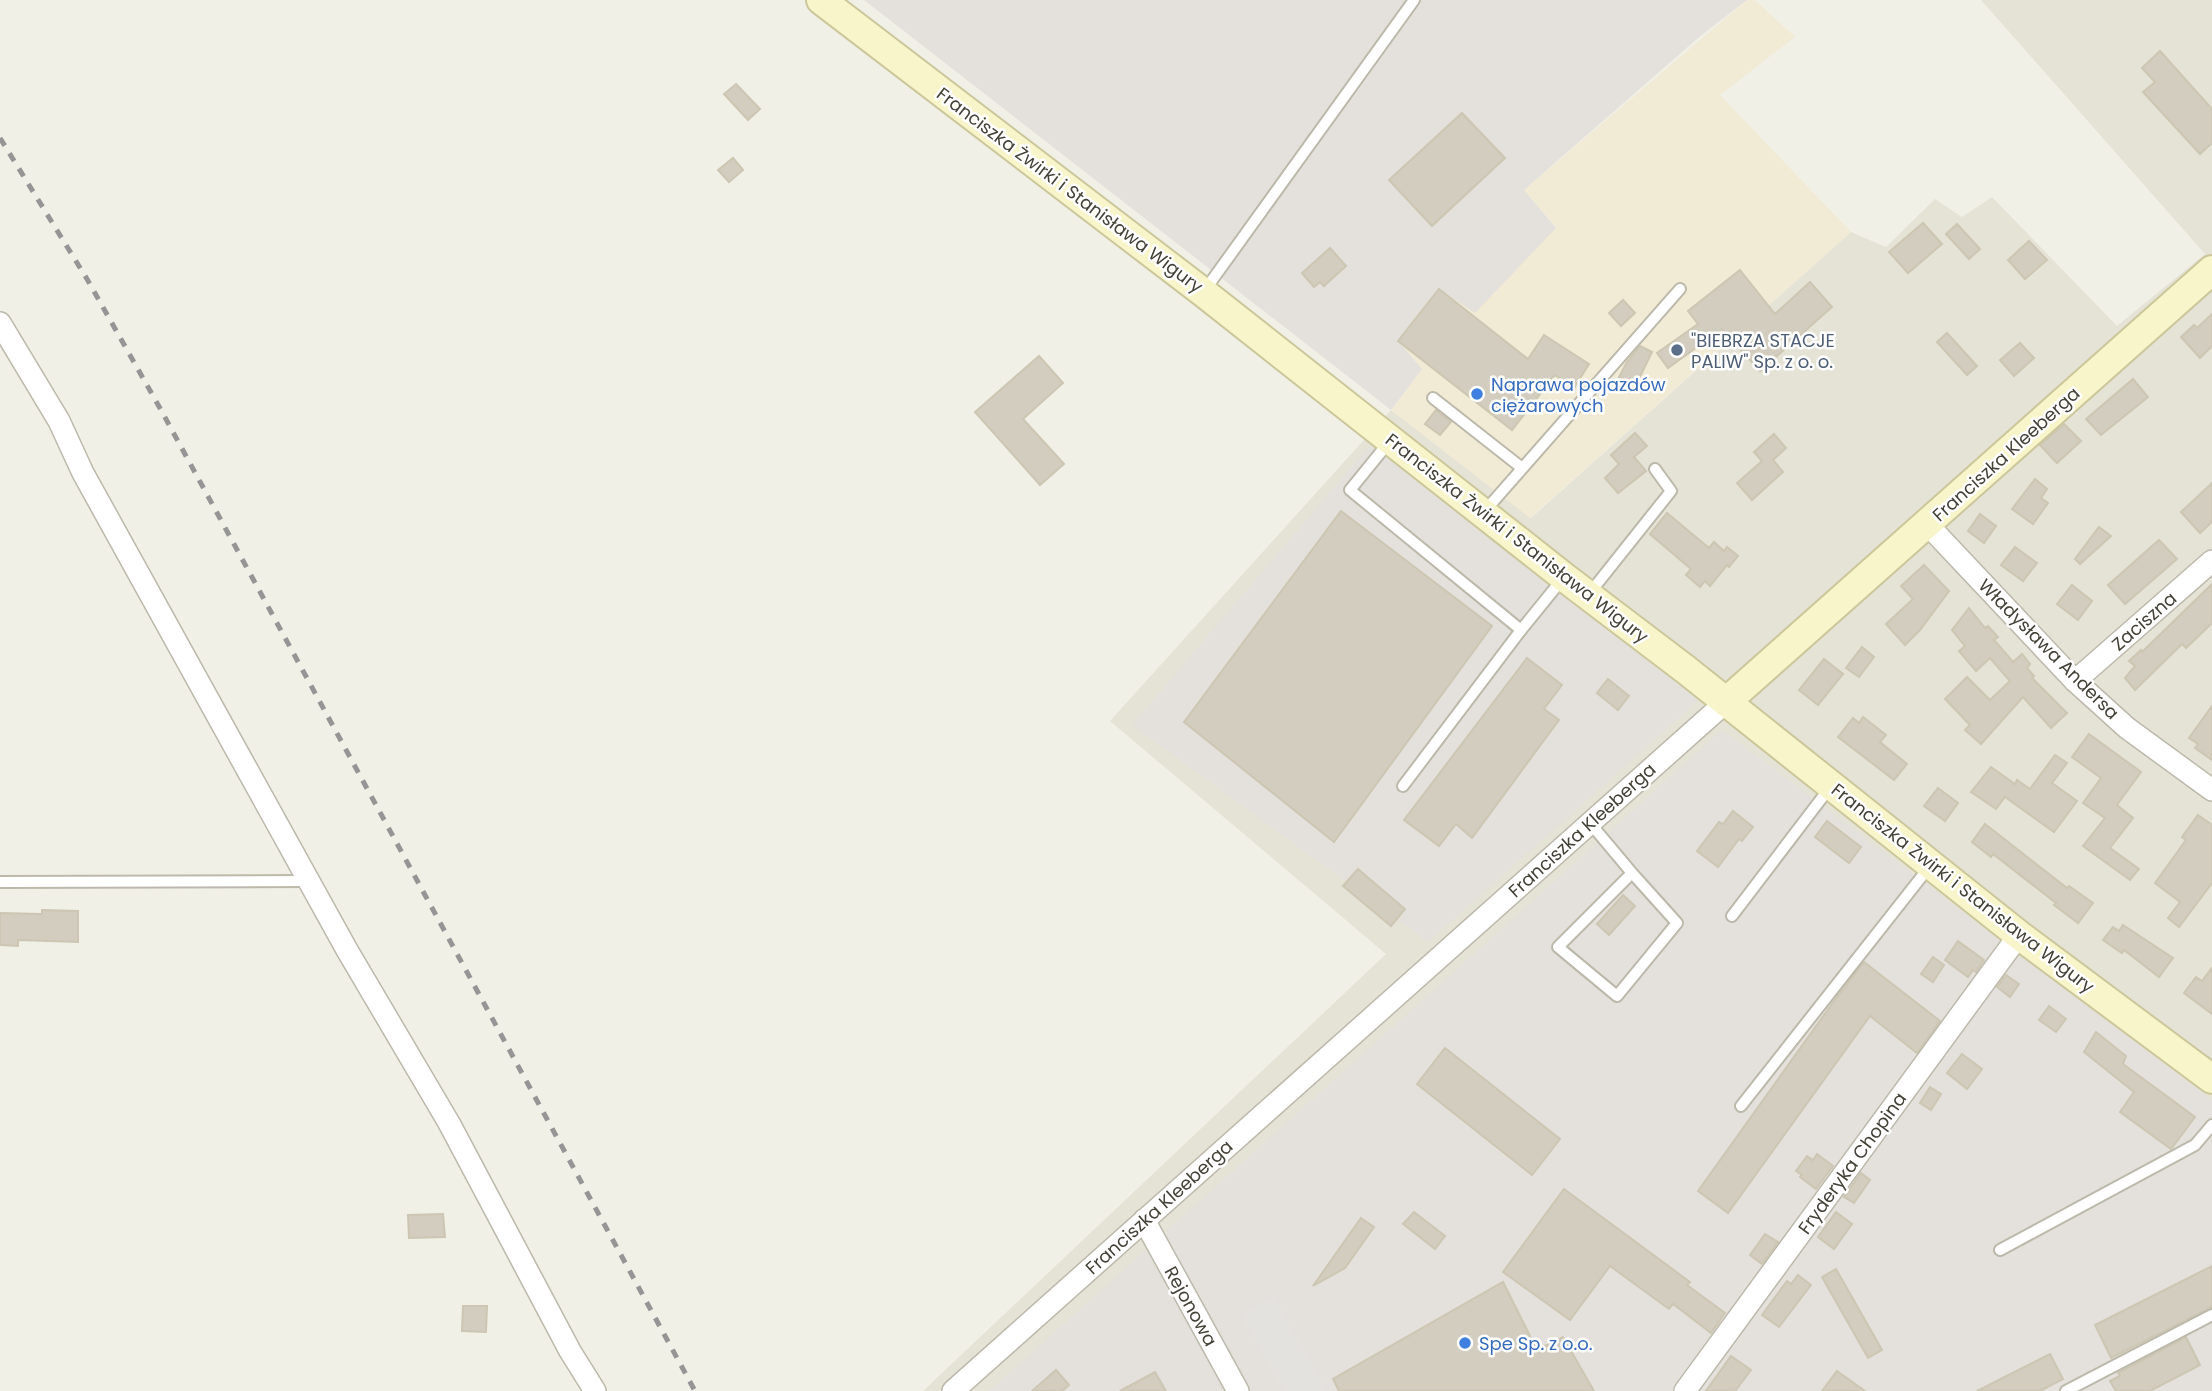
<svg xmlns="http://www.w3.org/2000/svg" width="2212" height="1391" font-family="Poppins,sans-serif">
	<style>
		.residential { fill: #e5e2d6 }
		.commercial { fill: #f1ead4 }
		.industrial { fill: #e4e1dc }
		.parking { fill: #e3e2de }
		.building { fill: #d2cdbe; stroke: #ccc6b2; stroke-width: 2 }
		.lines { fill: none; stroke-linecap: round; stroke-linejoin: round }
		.lane-casing { stroke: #bcb9ab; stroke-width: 14 }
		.street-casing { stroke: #bcb9ab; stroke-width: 24 }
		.secondary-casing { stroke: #ccc79b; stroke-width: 32 }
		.lane { stroke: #fff; stroke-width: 10 }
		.street { stroke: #fff; stroke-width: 21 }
		.secondary { stroke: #f8f5ca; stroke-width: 28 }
		.rail { stroke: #959595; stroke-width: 5; stroke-dasharray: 9 9; stroke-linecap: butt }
		.service-dot { fill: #5c6f8a; stroke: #fff; stroke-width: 2.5 }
		.shop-dot { fill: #3f7fe0; stroke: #fff; stroke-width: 2.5 }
		.labels { text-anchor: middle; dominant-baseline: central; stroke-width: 5; stroke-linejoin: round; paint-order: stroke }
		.street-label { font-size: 18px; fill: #444137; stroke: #fff }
		.service-label { font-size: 18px; fill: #4e5e75; stroke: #fff; text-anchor: start }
		.shop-label { font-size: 18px; fill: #366cbe; stroke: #fff; text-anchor: start }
	</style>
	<rect width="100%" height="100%" fill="#f1f0e7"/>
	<!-- residential -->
	<polygon class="residential" points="1981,0 2212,0 2212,1391 923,1391 1386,954 1110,721 1391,410 1531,518 1851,232 1886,247 1935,199 1962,217 1992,197 2117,326 2205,254"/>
	<!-- commercial -->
	<polygon class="commercial" points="1747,0 1755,0 1795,37 1720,95 1851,232 1530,518 1391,410 1422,369 1398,341 1439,289 1556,227 1524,190"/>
	<!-- industrial -->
	<g class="industrial">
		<polygon points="864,0 1747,0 1698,38 1524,190 1556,228 1475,313 1440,290 1398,341 1422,369 1391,410"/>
		<polygon points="1370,445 1699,700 1428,942 1132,725"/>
		<polygon points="1722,730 2212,1100 2212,1391 989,1391"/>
	</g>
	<!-- parking -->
	<polygon class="parking" points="1274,1296 1327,1391 1284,1391 1241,1315"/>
	<!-- building -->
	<g class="building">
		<polygon points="2160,51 2212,109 2212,143 2200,154 2143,92 2155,82 2142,68"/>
		<polygon points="736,84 760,109 748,120 724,94"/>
		<polygon points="1462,113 1505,158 1432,226 1389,180"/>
		<polygon points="733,158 743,170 729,182 718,170"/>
		<polygon points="1923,223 1942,244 1908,273 1889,252"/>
		<polygon points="1957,224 1980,249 1969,259 1946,234"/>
		<polygon points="2029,241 2047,260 2025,279 2008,260"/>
		<polygon points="1330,248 1346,266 1324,286 1320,282 1314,287 1302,273"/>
		<polygon points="1740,270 1775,314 1810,282 1832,307 1760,371 1722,329 1668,368 1657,353 1698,324 1688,311"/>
		<polygon points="1439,289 1528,359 1544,335 1589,364 1574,388 1555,375 1512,430 1398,341"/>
		<polygon points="1623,300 1635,313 1621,326 1609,313"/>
		<polygon points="2212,314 2212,346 2200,358 2181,337 2194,325 2197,328"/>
		<polygon points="1947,333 1977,366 1967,375 1937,342"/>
		<polygon points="2020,343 2034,358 2014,376 2000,360"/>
		<polygon points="1640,346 1652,352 1636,385 1619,377 1627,362"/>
		<polygon points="1039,356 1063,383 1023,419 1064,464 1040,485 975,412"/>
		<polygon points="2133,379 2148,397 2101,435 2086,419"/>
		<polygon points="1436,410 1451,422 1440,435 1425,424"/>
		<polygon points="2064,424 2081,441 2057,463 2040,445"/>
		<polygon points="1635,433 1647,446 1634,457 1646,471 1618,493 1605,478 1619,464 1611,455"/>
		<polygon points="1774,434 1786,448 1773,460 1783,472 1752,500 1737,483 1762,461 1754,452"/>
		<polygon points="2035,479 2047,489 2041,498 2048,503 2033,524 2012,509"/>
		<polygon points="2212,483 2212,522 2200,533 2181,512"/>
		<polygon points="1341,511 1492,626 1334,842 1184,722"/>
		<polygon points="1667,513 1709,548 1714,542 1724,551 1727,547 1738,556 1729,567 1727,565 1710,586 1705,581 1700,587 1686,575 1691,569 1650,534"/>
		<polygon points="1980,514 1996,526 1984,543 1968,531"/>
		<polygon points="2099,527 2111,536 2080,564 2075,559"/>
		<polygon points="2159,540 2177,559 2125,604 2108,585"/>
		<polygon points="2015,547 2037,563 2023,581 2001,565"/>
		<polygon points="1924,565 1949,591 1920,630 1905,645 1886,624 1913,599 1901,586"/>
		<polygon points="2212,584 2212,623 2186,648 2182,644 2135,690 2125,678 2135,666 2129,661 2141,650 2142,652"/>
		<polygon points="2072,585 2092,601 2078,620 2057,604"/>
		<polygon points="1969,608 1985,628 1988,626 1998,637 1994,640 2013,662 2022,654 2030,664 2027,668 2034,676 2032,678 2067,713 2051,728 2023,697 1981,744 1965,730 1970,725 1945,699 1967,677 1990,700 2010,681 1990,658 1976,671 1959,651 1965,646 1952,630"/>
		<polygon points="1862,647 1874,657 1859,677 1846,668"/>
		<polygon points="1527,658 1562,685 1544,709 1559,720 1472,838 1456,824 1439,846 1404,820"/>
		<polygon points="1824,659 1843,674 1818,705 1799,690"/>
		<polygon points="1608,679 1629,696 1618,710 1597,693"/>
		<polygon points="2212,706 2212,760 2195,748 2198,744 2189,738"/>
		<polygon points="1863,717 1886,735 1880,742 1907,764 1894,780 1838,737 1853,718 1859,723"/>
		<polygon points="2089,734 2141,772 2117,805 2133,818 2110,848 2139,869 2130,880 2083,846 2105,818 2083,803 2101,778 2072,757"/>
		<polygon points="2055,755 2067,763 2052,783 2077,801 2054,832 2005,797 1996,809 1971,792 1991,767 2015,784 2017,780 2030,789"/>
		<polygon points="1938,788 1958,803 1945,821 1924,806"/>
		<polygon points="1733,811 1753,827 1742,841 1739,839 1718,867 1697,851 1719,822 1723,824"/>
		<polygon points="2198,815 2212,825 2212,883 2179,927 2168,918 2180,902 2155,883 2186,840 2182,837"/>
		<polygon points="1827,821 1861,847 1849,863 1815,837"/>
		<polygon points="1985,824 2067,888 2069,886 2093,903 2078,923 2054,905 2056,903 1993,854 1991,857 1972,842"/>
		<polygon points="1358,869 1405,909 1391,926 1343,886"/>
		<polygon points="1623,895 1635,906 1609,935 1597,924"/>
		<polygon points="42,910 78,911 78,942 18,940 18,946 0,945 0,913 42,914"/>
		<polygon points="2123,925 2173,958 2159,977 2124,950 2122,953 2103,940 2113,927 2119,931"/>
		<polygon points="1958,941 1984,960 1976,972 1973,970 1968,977 1945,960"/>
		<polygon points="1933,957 1944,965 1933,982 1921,974"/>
		<polygon points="1864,962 1940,1021 1917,1053 1870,1016 1728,1213 1698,1191 1834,1001"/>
		<polygon points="2212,968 2212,1014 2184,993 2196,977 2202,981"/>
		<polygon points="2006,975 2019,984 2010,997 1997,987"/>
		<polygon points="2049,1006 2066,1019 2056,1032 2039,1020"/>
		<polygon points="2096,1032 2126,1056 2123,1064 2195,1117 2171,1149 2120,1112 2134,1092 2084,1052"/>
		<polygon points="1445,1048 1560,1139 1532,1175 1417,1084"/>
		<polygon points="1962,1054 1982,1069 1967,1089 1947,1073"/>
		<polygon points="1930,1087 1941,1094 1931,1110 1920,1103"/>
		<polygon points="1817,1154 1833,1166 1816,1189 1800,1177 1802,1175 1796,1171 1807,1156 1813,1160"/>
		<polygon points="1861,1173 1870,1180 1854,1203 1844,1197"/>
		<polygon points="1564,1189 1690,1282 1687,1285 1725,1313 1711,1333 1673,1304 1669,1309 1610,1266 1570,1320 1503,1272"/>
		<polygon points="1414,1212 1445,1236 1435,1249 1403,1224"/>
		<polygon points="1836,1212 1852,1224 1834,1249 1818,1237"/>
		<polygon points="443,1214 445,1237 409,1238 408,1215"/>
		<polygon points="1361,1218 1374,1227 1345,1268 1313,1286"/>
		<polygon points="1765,1234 1778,1242 1762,1264 1750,1255"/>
		<polygon points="2212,1266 2212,1307 2111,1358 2095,1325"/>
		<polygon points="1836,1269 1882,1350 1868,1358 1822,1277"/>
		<polygon points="1798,1275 1811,1285 1779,1327 1762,1315 1787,1281 1791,1284"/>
		<polygon points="1503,1282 1537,1350 1563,1337 1594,1391 1339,1391 1333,1379"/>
		<polygon points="463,1306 487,1306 486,1332 462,1331"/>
		<polygon points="2186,1337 2200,1365 2150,1391 2116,1391 2110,1381 2120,1376 2118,1373"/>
		<polygon points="2050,1354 2063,1379 2040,1391 1977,1391"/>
		<polygon points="1731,1356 1751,1370 1735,1391 1706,1391"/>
		<polygon points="1056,1370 1069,1385 1062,1391 1032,1391"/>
		<polygon points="1837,1371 1865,1391 1822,1391"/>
		<polygon points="1155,1372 1166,1391 1120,1391"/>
	</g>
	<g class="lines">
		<!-- lane casing -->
		<g class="lane-casing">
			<g id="lane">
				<polyline points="1205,290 1414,0"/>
				<polyline points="1433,398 1522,468"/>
				<polyline points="1389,442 1350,490 1521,630 1564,577"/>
				<polyline points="1483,513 1680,289"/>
				<polyline points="1589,594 1671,491 1655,469"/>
				<polyline points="1403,786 1521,630"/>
				<polyline points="1590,823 1632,873 1558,947 1617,996 1677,923 1632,873"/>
				<polyline points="0,882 309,881"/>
				<polyline points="1732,916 1831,786"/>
				<polyline points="1741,1106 1930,866"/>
				<polyline points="2000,1250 2195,1145 2212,1125"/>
				<polyline points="2066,1391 2212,1315"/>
			</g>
		</g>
		<!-- street casing -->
		<g class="street-casing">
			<g id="street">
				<polyline points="0,323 59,421 83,473 347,950 449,1123 570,1351 595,1391"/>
				<polyline points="1927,524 2075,681 2127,728 2212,790"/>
				<polyline points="2075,681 2212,561"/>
				<polyline points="1144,1220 1238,1391"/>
				<polyline points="953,1391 1726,702"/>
				<polyline points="1685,1391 2019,935"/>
			</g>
		</g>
		<!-- secondary casing -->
		<g class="secondary-casing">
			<g id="secondary">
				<polyline points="821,0 1204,293 1564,577 1685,669 2019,935 2212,1079"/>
				<polyline points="1726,702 2212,270"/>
			</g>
		</g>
		<!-- lane -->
		<use href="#lane" class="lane"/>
		<!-- street -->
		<use href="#street" class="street"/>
		<!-- secondary -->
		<use href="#secondary" class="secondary"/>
		<!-- rail -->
		<polyline class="rail" points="0,138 87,279 161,410 695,1391"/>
	</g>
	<!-- markers -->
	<circle class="service-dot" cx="1677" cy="350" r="7"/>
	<g class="shop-dot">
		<circle cx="1477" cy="394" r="7"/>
		<circle cx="1465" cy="1343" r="7"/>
	</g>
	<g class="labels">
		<!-- street labels -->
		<g class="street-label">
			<text transform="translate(1070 190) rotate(37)">Franciszka Żwirki i Stanisława Wigury</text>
			<text transform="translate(2006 454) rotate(-42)">Franciszka Kleeberga</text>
			<text transform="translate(1517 538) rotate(38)">Franciszka Żwirki i Stanisława Wigury</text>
			<text transform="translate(2144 621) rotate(-41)">Zaciszna</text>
			<text transform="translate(2049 649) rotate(45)">Władysława Andersa</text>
			<text transform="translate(1582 830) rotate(-42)">Franciszka Kleeberga</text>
			<text transform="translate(1963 888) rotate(38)">Franciszka Żwirki i Stanisława Wigury</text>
			<text transform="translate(1852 1163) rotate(-54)">Fryderyka Chopina</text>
			<text transform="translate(1159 1207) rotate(-42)">Franciszka Kleeberga</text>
			<text transform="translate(1191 1306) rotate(61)">Rejonowa</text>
		</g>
		<!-- service labels -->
		<g class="service-label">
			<text x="1691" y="340">"BIEBRZA STACJE<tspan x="1691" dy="21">PALIW" Sp. z o. o.</tspan></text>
		</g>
		<!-- shop labels -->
		<g class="shop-label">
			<text x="1491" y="384">Naprawa pojazdów<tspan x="1491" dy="21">ciężarowych</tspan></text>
			<text x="1479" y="1343">Spe Sp. z o.o.</text>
		</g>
	</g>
</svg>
